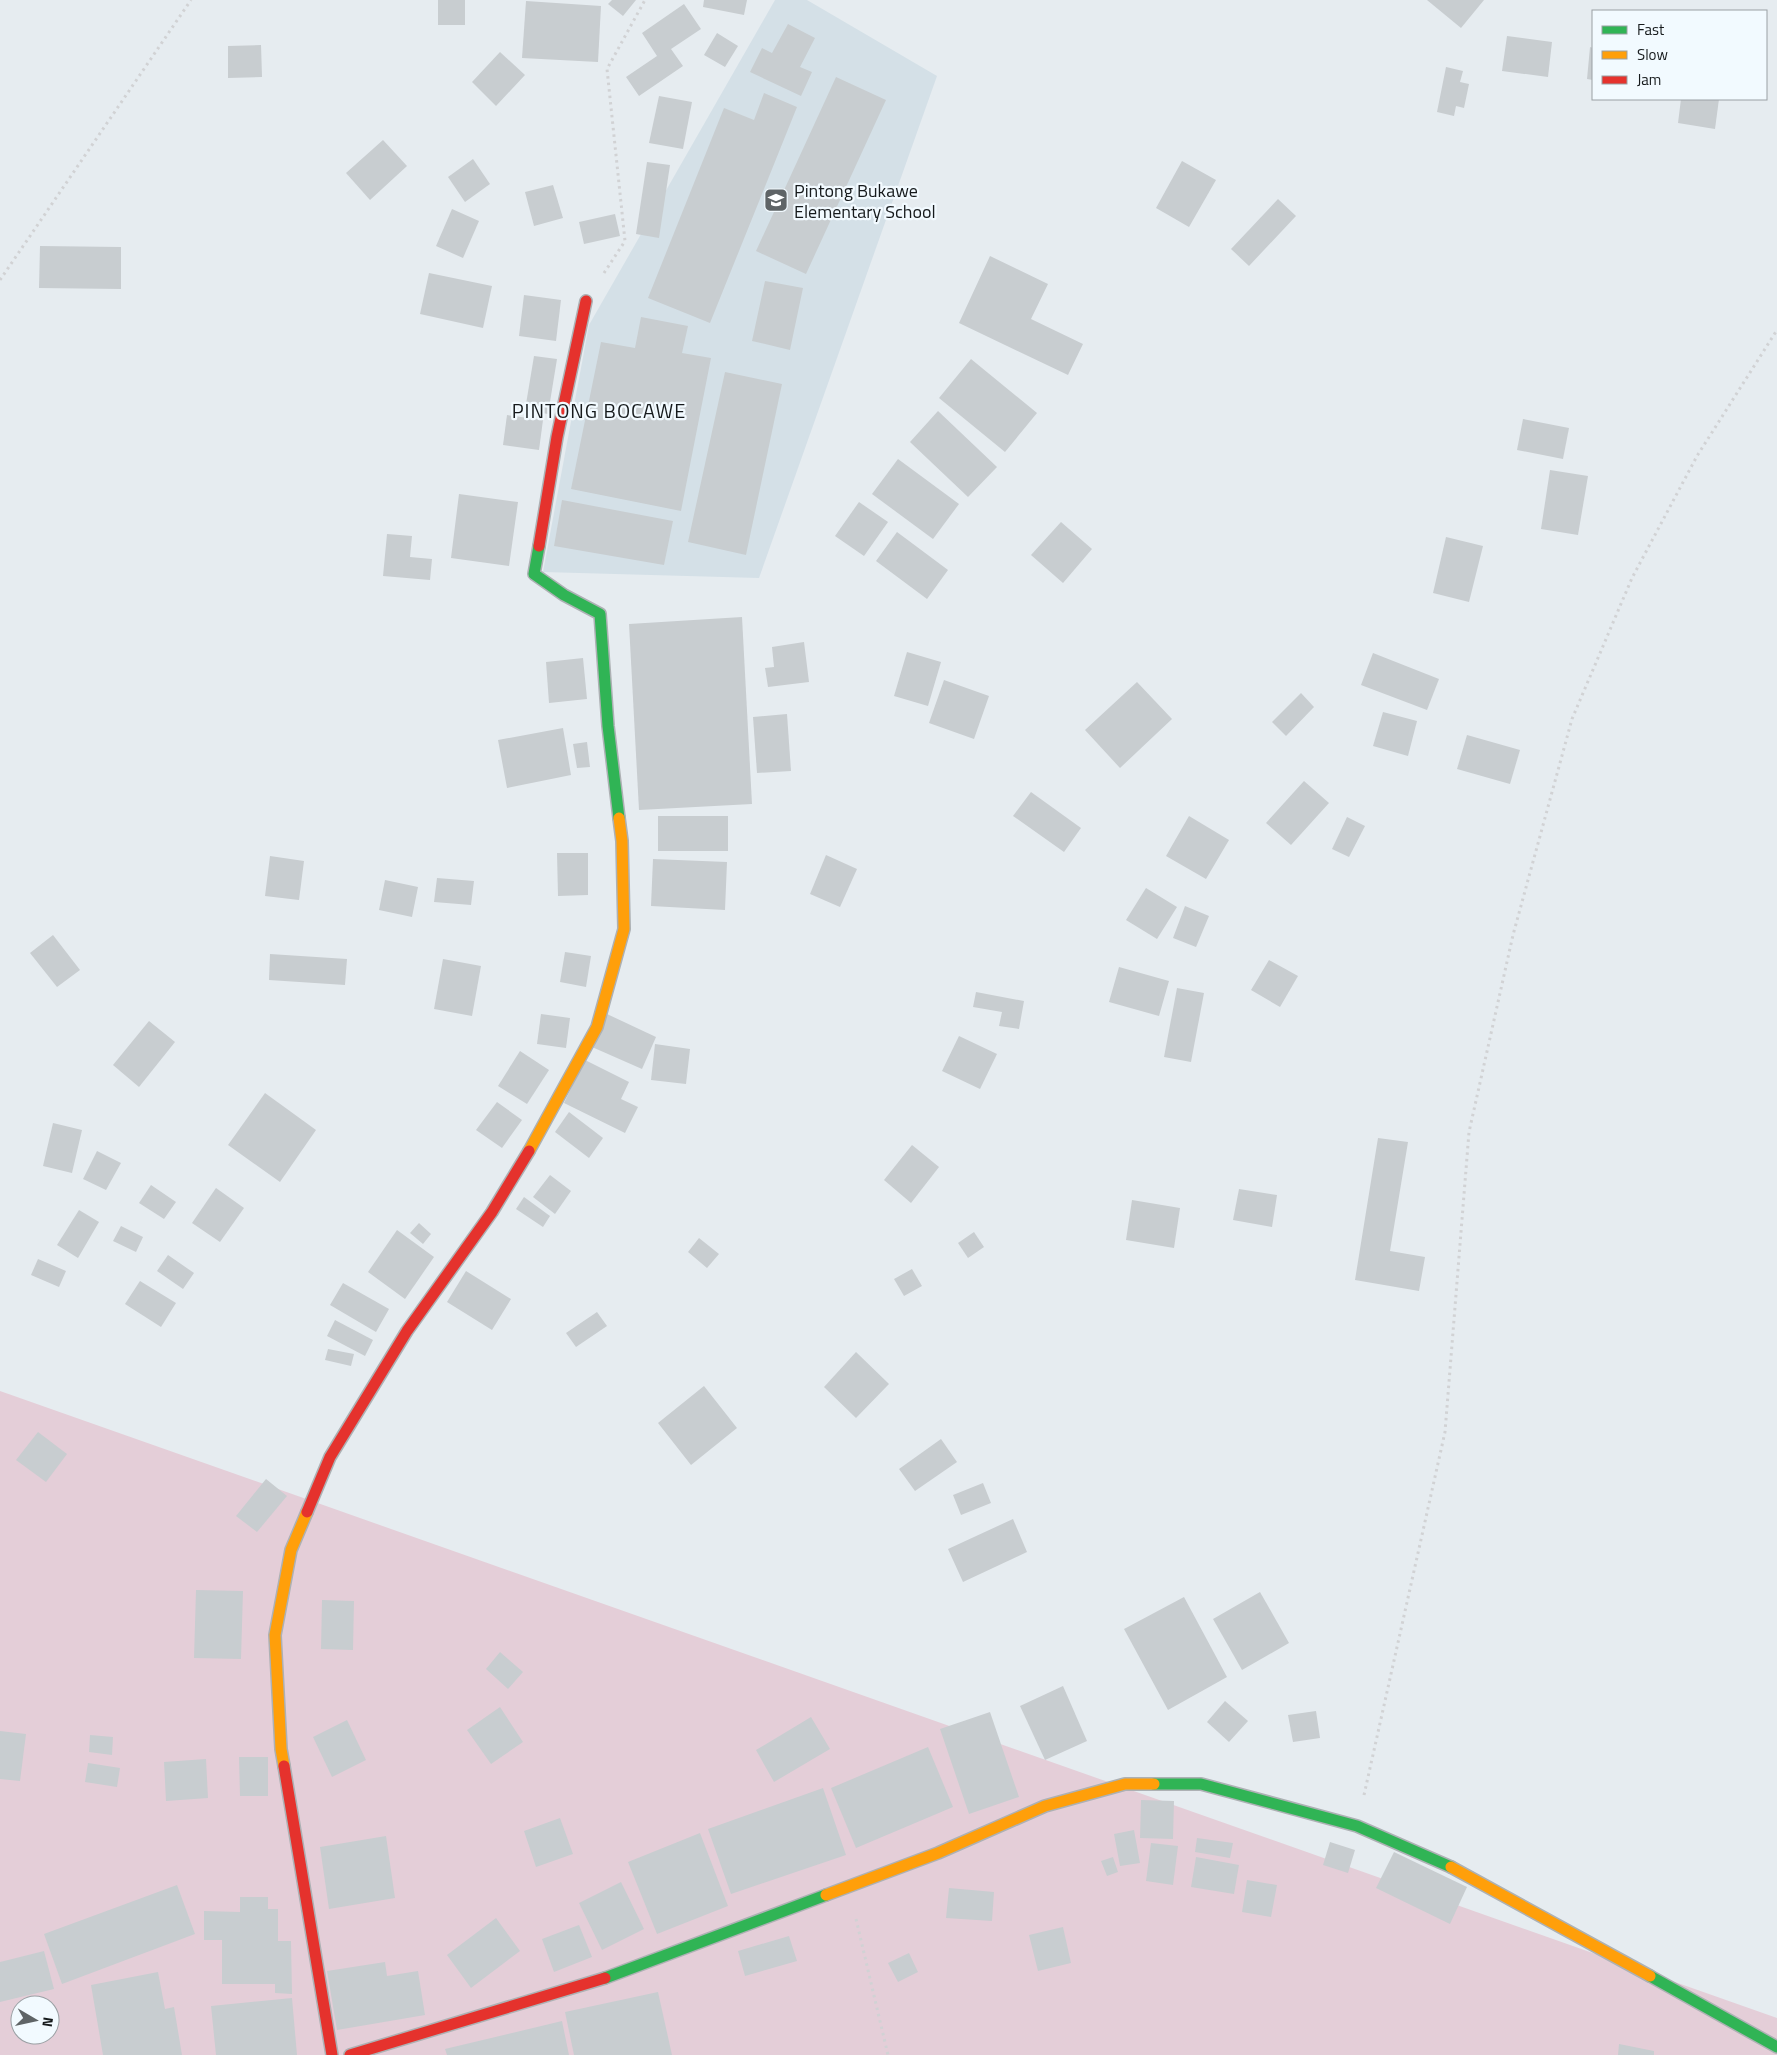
<svg xmlns="http://www.w3.org/2000/svg" width="1777" height="2055" font-family="'Titillium Web',sans-serif">
	<style>
		.built { fill: #d4e0e7 }
		.green { fill: #e4ced8; fill-rule: evenodd }
		.building { fill: #c8cdd0 }
		.lines { fill: none; stroke-linecap: round; stroke-linejoin: round }
		.fast-casing { stroke: #adb1b4; stroke-width: 14 }
		.slow-casing { stroke: #adb1b4; stroke-width: 14 }
		.jam-casing { stroke: #adb1b4; stroke-width: 14 }
		.path { stroke: #d1d2d4; stroke-width: 3; stroke-dasharray: 2.5 4; stroke-linecap: butt }
		.fast { stroke: #30b455; stroke-width: 11 }
		.slow { stroke: #ff9f0a; stroke-width: 11 }
		.jam { stroke: #e5322d; stroke-width: 11 }
		.labels { text-anchor: middle; dominant-baseline: central; stroke-width: 4.5; stroke-linejoin: round; paint-order: stroke }
		.poi-label { font-size: 18px; fill: #161a1c; stroke: #f2faff; text-anchor: start }
		.quarter-label { font-size: 20px; letter-spacing: 1px; fill: #161a1c; stroke: #f2faff }
	</style>
	<rect width="100%" height="100%" fill="#e6ecf0"/>
	<!-- built -->
	<polygon class="built" points="775,0 807,0 937,76 759,578 543,572 589,325"/>
	<!-- green -->
	<path class="green" d="M0 1391 1777 2018V2055H0ZM20 2005H50V2035H20Z"/>
	<!-- building -->
	<g class="building">
		<rect x="438" y="0" width="27" height="25"/>
		<polygon points="612,0 636,0 623,16 608,4"/>
		<polygon points="704,0 747,0 744,15 703,7"/>
		<polygon points="1427,0 1484,0 1461,28"/>
		<polygon points="526,1 601,6 598,62 522,58"/>
		<polygon points="684,4 701,29 671,49 683,66 639,96 626,77 657,56 642,33"/>
		<polygon points="788,24 815,38 800,67 812,72 801,96 750,72 762,48 772,53"/>
		<polygon points="717,33 738,46 725,67 704,55"/>
		<polygon points="1507,36 1552,42 1548,77 1502,71"/>
		<polygon points="261,45 262,77 228,78 228,46"/>
		<polygon points="1590,47 1593,48 1593,80 1587,79"/>
		<polygon points="500,52 525,75 496,106 472,82"/>
		<polygon points="1446,67 1463,71 1460,82 1469,84 1464,108 1456,106 1454,116 1437,112"/>
		<polygon points="836,77 886,100 806,274 756,251"/>
		<polygon points="764,93 797,107 710,323 648,298 724,108 754,120"/>
		<polygon points="659,96 692,102 683,149 649,143"/>
		<polygon points="1681,99 1719,99 1715,129 1678,123"/>
		<polygon points="383,140 407,166 370,200 346,173"/>
		<polygon points="473,159 490,184 465,202 448,177"/>
		<polygon points="1182,161 1216,180 1189,227 1156,208"/>
		<polygon points="647,162 670,165 659,238 636,234"/>
		<polygon points="553,185 563,218 534,226 525,192"/>
		<polygon points="1278,199 1296,216 1249,266 1231,249"/>
		<polygon points="452,209 479,221 463,258 436,246"/>
		<polygon points="615,214 620,236 584,244 579,222"/>
		<polygon points="40,246 121,247 121,289 39,288"/>
		<polygon points="990,256 1048,284 1031,319 1083,344 1068,375 959,323"/>
		<polygon points="429,273 492,286 483,328 420,314"/>
		<polygon points="765,281 803,288 790,350 752,341"/>
		<polygon points="524,295 561,300 556,341 519,336"/>
		<polygon points="641,317 688,326 682,353 711,358 681,511 571,489 601,342 635,348"/>
		<polygon points="534,356 557,359 548,414 525,410"/>
		<polygon points="971,359 1037,413 1005,452 939,398"/>
		<polygon points="725,372 782,384 746,555 688,542"/>
		<polygon points="938,411 997,467 968,497 910,442"/>
		<polygon points="507,415 543,420 539,450 503,445"/>
		<polygon points="1523,419 1569,428 1563,459 1517,450"/>
		<polygon points="898,459 959,504 933,539 872,494"/>
		<polygon points="1550,470 1588,476 1578,535 1541,529"/>
		<polygon points="459,494 518,502 509,566 451,558"/>
		<polygon points="562,500 673,521 664,565 554,546"/>
		<polygon points="859,502 888,522 864,556 835,536"/>
		<polygon points="1061,522 1092,549 1063,583 1031,555"/>
		<polygon points="897,532 948,570 927,599 876,561"/>
		<polygon points="387,534 412,536 410,557 432,559 430,580 383,576"/>
		<polygon points="1446,537 1483,546 1469,602 1433,593"/>
		<polygon points="742,617 752,804 639,810 629,624"/>
		<polygon points="804,642 809,682 768,687 765,668 774,667 772,647"/>
		<polygon points="907,652 941,662 928,706 894,696"/>
		<polygon points="1373,653 1439,679 1427,710 1361,685"/>
		<polygon points="583,658 587,699 549,703 546,662"/>
		<polygon points="944,680 989,696 974,739 929,723"/>
		<polygon points="1137,682 1172,719 1120,768 1085,730"/>
		<polygon points="1301,693 1314,707 1286,736 1272,722"/>
		<polygon points="1383,712 1417,721 1408,756 1373,746"/>
		<polygon points="787,714 791,771 757,773 753,717"/>
		<polygon points="563,728 571,775 507,788 498,740"/>
		<polygon points="1467,735 1520,750 1510,784 1457,769"/>
		<polygon points="587,742 590,767 577,768 573,744"/>
		<polygon points="1304,781 1329,803 1291,845 1266,823"/>
		<polygon points="1031,792 1081,828 1064,852 1013,816"/>
		<rect x="658" y="816" width="70" height="35"/>
		<polygon points="1189,816 1229,840 1206,879 1166,856"/>
		<polygon points="1347,817 1365,826 1349,857 1332,849"/>
		<polygon points="557,853 588,853 588,895 558,896"/>
		<polygon points="826,855 857,869 840,907 810,894"/>
		<polygon points="270,856 304,861 299,900 265,896"/>
		<polygon points="653,859 727,862 725,910 651,906"/>
		<polygon points="437,878 474,881 471,905 434,902"/>
		<polygon points="385,880 418,887 412,917 379,910"/>
		<polygon points="1146,888 1177,907 1157,939 1126,920"/>
		<polygon points="1185,906 1209,916 1196,947 1173,938"/>
		<polygon points="53,935 80,970 57,987 30,953"/>
		<polygon points="565,952 591,956 586,987 560,982"/>
		<polygon points="270,954 347,959 345,985 269,980"/>
		<polygon points="443,959 481,966 472,1016 434,1009"/>
		<polygon points="1269,960 1298,976 1280,1007 1251,990"/>
		<polygon points="1119,967 1169,981 1159,1016 1109,1002"/>
		<polygon points="1177,988 1204,993 1191,1062 1164,1057"/>
		<polygon points="976,992 1024,1001 1019,1029 999,1026 1002,1012 973,1007"/>
		<polygon points="541,1014 570,1018 566,1048 537,1044"/>
		<polygon points="607,1014 656,1037 642,1069 592,1047"/>
		<polygon points="149,1021 175,1042 139,1087 113,1065"/>
		<polygon points="959,1036 997,1054 980,1089 942,1071"/>
		<polygon points="655,1044 690,1049 686,1084 651,1080"/>
		<polygon points="520,1051 549,1070 527,1104 498,1086"/>
		<polygon points="585,1060 629,1082 621,1099 638,1107 625,1133 564,1103"/>
		<polygon points="265,1093 316,1130 280,1182 228,1145"/>
		<polygon points="497,1102 522,1120 502,1148 476,1130"/>
		<polygon points="569,1112 603,1138 589,1158 555,1132"/>
		<polygon points="53,1123 82,1130 72,1173 43,1166"/>
		<polygon points="1378,1138 1408,1142 1390,1251 1425,1257 1419,1291 1355,1280"/>
		<polygon points="912,1145 939,1167 911,1203 884,1180"/>
		<polygon points="97,1151 121,1163 106,1190 83,1179"/>
		<polygon points="550,1175 571,1191 555,1214 533,1197"/>
		<polygon points="151,1185 176,1202 164,1219 139,1203"/>
		<polygon points="216,1188 244,1208 220,1242 192,1223"/>
		<polygon points="1239,1189 1277,1195 1272,1227 1233,1220"/>
		<polygon points="524,1197 550,1216 543,1227 516,1209"/>
		<polygon points="1132,1200 1180,1208 1174,1248 1126,1240"/>
		<polygon points="79,1210 99,1222 78,1258 57,1245"/>
		<polygon points="419,1223 431,1234 423,1244 410,1233"/>
		<polygon points="121,1226 143,1237 136,1252 113,1241"/>
		<polygon points="397,1230 434,1257 405,1299 368,1272"/>
		<polygon points="974,1232 984,1247 968,1258 958,1243"/>
		<polygon points="699,1238 719,1254 707,1268 688,1252"/>
		<polygon points="168,1255 194,1273 183,1289 157,1271"/>
		<polygon points="38,1259 66,1271 59,1287 31,1275"/>
		<polygon points="912,1269 922,1286 904,1296 894,1279"/>
		<polygon points="466,1271 511,1299 492,1330 447,1302"/>
		<polygon points="140,1281 176,1303 161,1327 125,1304"/>
		<polygon points="343,1283 389,1309 376,1332 330,1305"/>
		<polygon points="597,1312 607,1326 576,1347 566,1333"/>
		<polygon points="335,1320 373,1340 365,1356 327,1336"/>
		<polygon points="328,1349 354,1354 351,1366 325,1360"/>
		<polygon points="856,1352 889,1384 856,1418 824,1387"/>
		<polygon points="704,1386 737,1428 691,1465 658,1423"/>
		<polygon points="38,1432 67,1454 46,1482 16,1460"/>
		<polygon points="941,1439 957,1462 915,1491 899,1469"/>
		<polygon points="266,1479 287,1496 257,1532 236,1516"/>
		<polygon points="983,1483 991,1503 961,1515 953,1495"/>
		<polygon points="1013,1519 1027,1552 963,1582 948,1549"/>
		<polygon points="196,1590 243,1591 241,1659 194,1658"/>
		<polygon points="1260,1592 1289,1643 1242,1670 1213,1619"/>
		<polygon points="1184,1597 1227,1677 1168,1710 1124,1629"/>
		<polygon points="322,1600 354,1601 353,1650 321,1649"/>
		<polygon points="500,1652 523,1672 508,1689 486,1669"/>
		<polygon points="1063,1686 1087,1741 1045,1760 1020,1706"/>
		<polygon points="1225,1701 1248,1721 1229,1742 1207,1722"/>
		<polygon points="500,1707 523,1742 491,1764 467,1730"/>
		<polygon points="1316,1711 1320,1738 1293,1742 1288,1715"/>
		<polygon points="990,1712 1019,1797 969,1814 940,1729"/>
		<polygon points="811,1717 830,1749 774,1782 756,1750"/>
		<polygon points="347,1720 366,1760 332,1777 313,1737"/>
		<polygon points="0,1731 26,1734 20,1781 0,1779"/>
		<polygon points="90,1735 113,1737 112,1755 89,1752"/>
		<polygon points="928,1747 953,1807 856,1848 831,1788"/>
		<polygon points="239,1757 268,1757 268,1796 240,1796"/>
		<polygon points="206,1759 208,1798 166,1801 164,1762"/>
		<polygon points="88,1763 120,1768 117,1787 85,1782"/>
		<polygon points="823,1788 846,1855 731,1894 708,1829"/>
		<polygon points="1141,1800 1174,1801 1173,1839 1140,1838"/>
		<polygon points="560,1818 573,1854 536,1867 524,1831"/>
		<polygon points="1134,1830 1140,1863 1120,1866 1114,1834"/>
		<polygon points="700,1833 728,1906 657,1934 628,1862"/>
		<polygon points="386,1836 395,1898 329,1909 320,1847"/>
		<polygon points="1197,1838 1233,1843 1230,1858 1195,1852"/>
		<polygon points="1330,1842 1355,1850 1348,1873 1323,1865"/>
		<polygon points="1151,1843 1178,1846 1173,1885 1146,1881"/>
		<polygon points="1394,1852 1467,1887 1450,1924 1376,1888"/>
		<polygon points="1113,1857 1118,1872 1107,1876 1101,1861"/>
		<polygon points="1196,1857 1239,1865 1234,1894 1191,1887"/>
		<polygon points="1247,1880 1277,1885 1271,1917 1242,1912"/>
		<polygon points="621,1882 644,1929 602,1950 579,1903"/>
		<polygon points="177,1885 195,1934 62,1984 44,1934"/>
		<polygon points="949,1888 994,1892 992,1921 946,1918"/>
		<polygon points="240,1897 268,1897 268,1909 278,1909 278,1941 291,1941 292,1994 275,1993 275,1984 222,1984 222,1940 204,1940 204,1911 240,1912"/>
		<polygon points="496,1918 520,1951 471,1988 447,1955"/>
		<polygon points="579,1925 592,1957 554,1972 542,1939"/>
		<polygon points="1063,1927 1071,1963 1038,1971 1029,1935"/>
		<polygon points="789,1936 797,1961 745,1976 738,1951"/>
		<polygon points="44,1951 54,1989 0,2002 0,1962"/>
		<polygon points="909,1953 918,1972 898,1982 888,1963"/>
		<polygon points="385,1962 387,1976 418,1971 425,2015 337,2030 327,1971"/>
		<polygon points="158,1972 165,2009 174,2007 182,2055 103,2055 91,1985"/>
		<polygon points="658,1992 672,2055 574,2055 565,2012"/>
		<polygon points="292,1998 297,2055 216,2055 211,2006"/>
		<polygon points="562,2021 569,2055 447,2055 445,2049"/>
		<polygon points="1619,2044 1654,2051 1654,2055 1618,2055"/>
	</g>
	<g class="lines">
		<!-- fast casing -->
		<g class="fast-casing">
			<g id="fast">
				<polyline points="539,546 534,574 564,595 600,614 608,726 619,818"/>
				<polyline points="1154,1784 1201,1784 1357,1826 1451,1867"/>
				<polyline points="1650,1976 1777,2047"/>
				<polyline points="605,1978 826,1895"/>
			</g>
		</g>
		<!-- slow casing -->
		<g class="slow-casing">
			<g id="slow">
				<polyline points="529,1151 597,1027 624,929 622,841 619,818"/>
				<polyline points="284,1766 281,1749 275,1635 291,1550 307,1512"/>
				<polyline points="1451,1867 1650,1976"/>
				<polyline points="826,1895 938,1853 1045,1806 1125,1784 1154,1784"/>
			</g>
		</g>
		<!-- jam casing -->
		<g class="jam-casing">
			<g id="jam">
				<polyline points="539,546 557,437 586,301"/>
				<polyline points="307,1512 330,1457 407,1331 492,1212 529,1151"/>
				<polyline points="284,1766 332,2055"/>
				<polyline points="350,2055 605,1978"/>
			</g>
		</g>
		<!-- path -->
		<g class="path">
			<polyline points="604,273 625,241 607,69 645,0"/>
			<polyline points="0,280 191,0"/>
			<polyline points="1364,1795 1445,1432 1469,1132 1513,935 1572,719 1632,578 1697,456 1777,330"/>
			<polyline points="856,1919 888,2055"/>
		</g>
		<!-- fast -->
		<use href="#fast" class="fast"/>
		<!-- slow -->
		<use href="#slow" class="slow"/>
		<!-- jam -->
		<use href="#jam" class="jam"/>
	</g>
	<!-- icons -->
	<defs>
		<g id="school-square" transform="scale(1.25)"><rect x="-9" y="-9" width="18" height="18" rx="4" fill="#5f6466" stroke="#f2faff"/><path d="M0-5L7-2L0 1L-7-2ZM-4 1L0 2.5L4 1V4Q0 6-4 4Z" fill="#fff"/></g>
	</defs>
	<g fill-rule="evenodd">
		<use href="#school-square" x="776" y="200"/>
	</g>
	<g class="labels">
		<!-- poi labels -->
		<g class="poi-label">
			<text x="794" y="190">Pintong Bukawe<tspan x="794" dy="21">Elementary School</tspan></text>
		</g>
		<!-- quarter labels -->
		<g class="quarter-label">
			<text x="599" y="410">PINTONG BOCAWE</text>
		</g>
	</g>
	<!-- legend -->
	<rect x="1592" y="10" width="175" height="90" fill="#f2faff" stroke="#9aa0a4"/>
	<rect x="1602" y="26" width="25" height="8" fill="#30b455" stroke="#9aa0a4"/>
	<text x="1637" y="35" font-size="15" fill="#161a1c">Fast</text>
	<rect x="1602" y="51" width="25" height="8" fill="#ff9f0a" stroke="#9aa0a4"/>
	<text x="1637" y="60" font-size="15" fill="#161a1c">Slow</text>
	<rect x="1602" y="76" width="25" height="8" fill="#e5322d" stroke="#9aa0a4"/>
	<text x="1637" y="85" font-size="15" fill="#161a1c">Jam</text>
	<!-- north arrow -->
	<g transform="translate(35 2020) rotate(99)"><circle r="24" fill="#f2faff" stroke="#9aa0a4"/>
	<path d="M0-4L9 19L0 12L-9 19Z" fill="#5f6466"/>
	<text y="-8" font-size="14" font-weight="bold" text-anchor="middle" fill="#161a1c">N</text>
	</g>
</svg>
